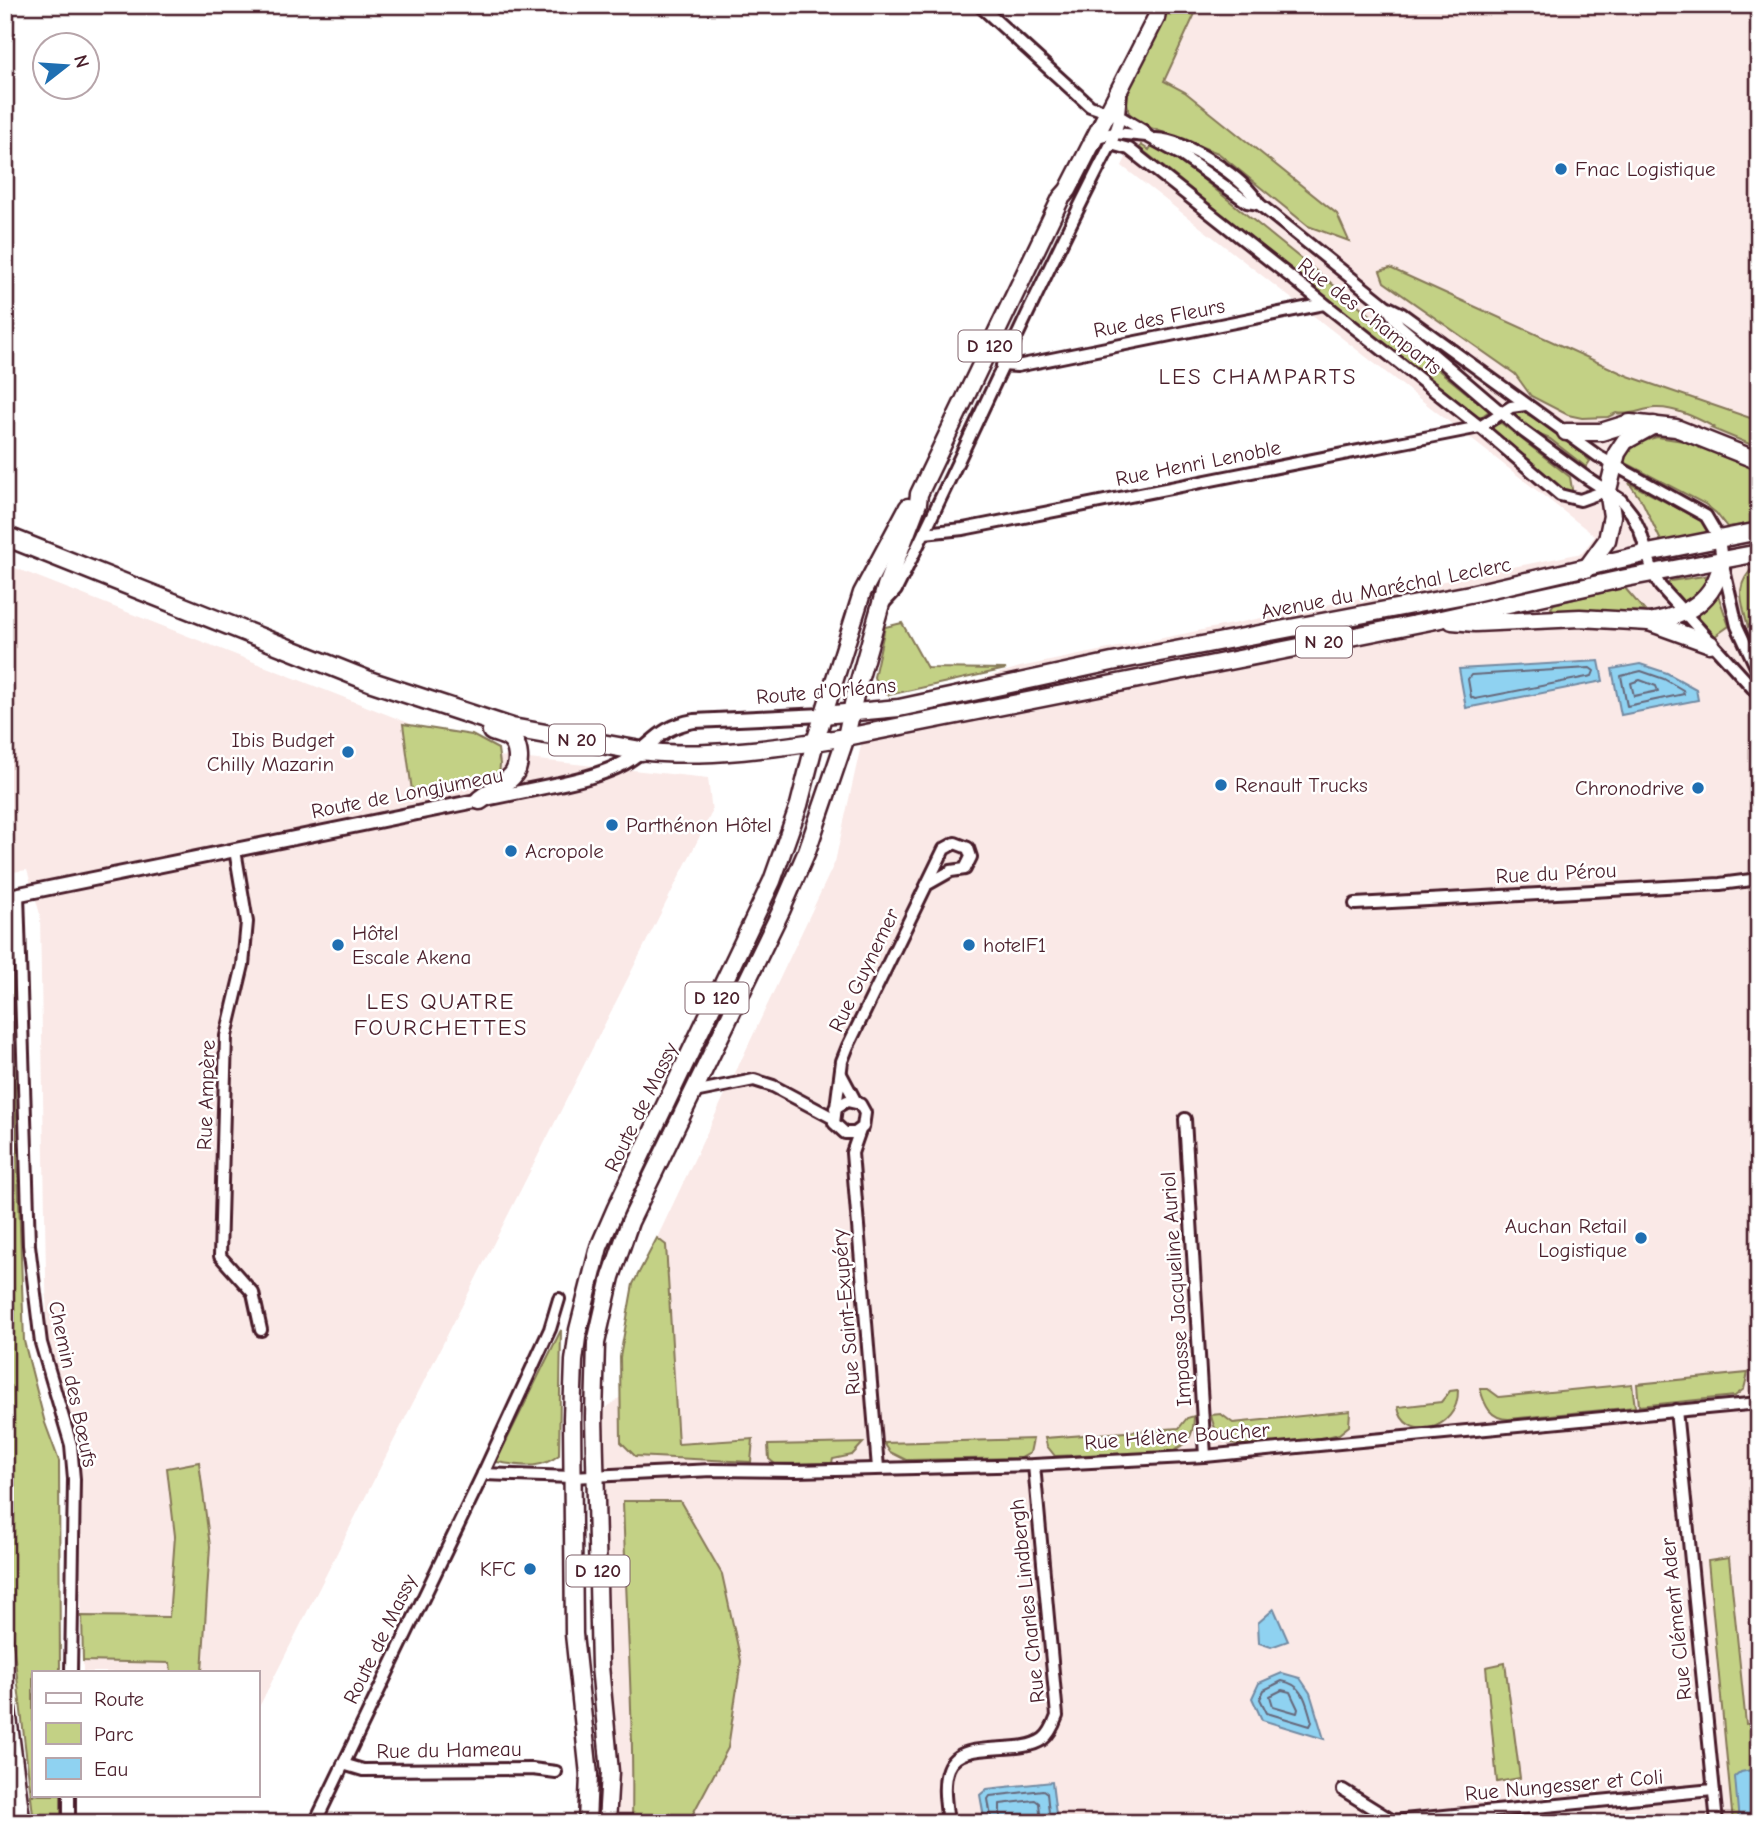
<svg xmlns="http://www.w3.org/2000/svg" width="1764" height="1828" font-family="'Comic Neue',sans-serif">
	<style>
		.built { fill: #fae9e7 }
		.green { fill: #c3d185; stroke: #867858; stroke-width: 2 }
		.water { fill: #8fd2f1; stroke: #738aa2; stroke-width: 2 }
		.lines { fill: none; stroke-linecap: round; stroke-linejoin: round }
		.shore { stroke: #66677a; stroke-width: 2 }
		.minor-casing { stroke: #4a1f2b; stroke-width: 16 }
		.tertiary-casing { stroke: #4a1f2b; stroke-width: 18 }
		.primary-casing { stroke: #4a1f2b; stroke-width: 21 }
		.trunk-casing { stroke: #4a1f2b; stroke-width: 23 }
		.motorway-casing { stroke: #4a1f2b; stroke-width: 24 }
		.minor { stroke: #fff; stroke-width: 10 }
		.tertiary { stroke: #fff; stroke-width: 12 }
		.primary { stroke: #fff; stroke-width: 16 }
		.trunk { stroke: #fff; stroke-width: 18 }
		.motorway { stroke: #fff; stroke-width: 19 }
		.poi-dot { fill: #1f6fb2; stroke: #fff; stroke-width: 2.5 }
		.labels { text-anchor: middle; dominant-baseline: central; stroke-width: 5; stroke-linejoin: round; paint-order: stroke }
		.shield { fill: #fff; stroke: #80626b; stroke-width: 2 }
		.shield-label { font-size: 19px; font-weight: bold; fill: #4a1f2b }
		.poi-label { font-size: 21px; fill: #4a1f2b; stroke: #fff; text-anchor: start }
		.street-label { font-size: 21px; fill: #4a1f2b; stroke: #fff }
		.neighbourhood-label { font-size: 23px; letter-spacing: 2px; fill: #4a1f2b; stroke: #fff }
	</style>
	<rect width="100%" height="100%" fill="#fff"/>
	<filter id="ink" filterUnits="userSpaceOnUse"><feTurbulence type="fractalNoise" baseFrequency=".0143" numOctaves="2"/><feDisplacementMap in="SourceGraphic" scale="14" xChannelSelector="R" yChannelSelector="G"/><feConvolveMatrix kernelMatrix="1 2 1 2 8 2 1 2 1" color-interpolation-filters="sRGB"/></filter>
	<g filter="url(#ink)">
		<!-- built -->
		<g class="built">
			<polygon points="1200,5 1759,5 1759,1823 607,1823 594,1417 652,1373 652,1288 657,1238 835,862 868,714 1020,667 1582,553 1595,536 1122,166"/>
			<polygon points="5,564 490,755 708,778 712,812 257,1711 257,1672 83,1672 78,1472 47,1336 40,914 27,870 5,873"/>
		</g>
		<!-- green -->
		<g class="green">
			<polygon points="1169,5 1199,5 1164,81 1185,92 1337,214 1349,241 1308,226 1218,153 1143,125 1129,113 1126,97 1132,76"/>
			<polygon points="1141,145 1149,150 1152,145 1179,160 1489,411 1481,417 1475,417 1140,148"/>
			<path d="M1390 268 1628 376 1759 421V448L1711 428 1714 427C1697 418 1675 407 1655 408 1641 409 1630 416 1616 413L1608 417 1582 418 1568 415 1531 396 1515 374 1384 282 1380 271Z"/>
			<path d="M1522 412C1549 423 1569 443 1590 461L1586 467 1550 439 1530 431 1512 413Z"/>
			<polygon points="1501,423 1570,477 1573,495 1566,494 1493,431 1493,425"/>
			<path d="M1657 437 1683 441 1759 469V523L1727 527 1716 513 1705 504 1624 462C1629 446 1642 441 1657 437Z"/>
			<polygon points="1629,483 1701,520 1710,533 1662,543 1643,503"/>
			<path d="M1755 566H1759V615L1748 627C1742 601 1733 586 1755 566Z"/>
			<polygon points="1711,575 1708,586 1685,604 1667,586 1670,581"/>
			<polygon points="1624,587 1645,611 1556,612 1551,608 1554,604"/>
			<polygon points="1717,592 1729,626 1715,636 1695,614"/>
			<polygon points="902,623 927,668 1006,669 889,695 877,686 874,677 885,627"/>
			<polygon points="403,724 472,735 498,749 500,764 499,777 479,785 412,791"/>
			<polygon points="9,917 24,1341 45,1423 59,1461 60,1672 33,1672 33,1795 61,1795 61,1823 34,1823 5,1573 5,918"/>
			<polygon points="657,1238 666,1245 678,1444 753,1439 751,1462 635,1456 621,1442 620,1357 633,1284"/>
			<path d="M561 1330 559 1455C539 1471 520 1465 496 1462Z"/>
			<polygon points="1748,1373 1744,1389 1735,1396 1639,1406 1637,1384"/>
			<path d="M1632 1384 1635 1407 1509 1419C1490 1419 1485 1406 1480 1389H1488L1499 1397Z"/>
			<path d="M1458 1390C1459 1433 1403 1442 1398 1407L1441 1402 1450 1391Z"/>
			<path d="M1350 1411 1349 1426 1339 1434C1323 1439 1240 1449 1228 1442 1217 1436 1213 1426 1211 1415L1221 1414 1233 1423Z"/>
			<path d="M1194 1416C1194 1437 1187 1446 1168 1452L1055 1456 1047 1446 1045 1438 1179 1428 1187 1418Z"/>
			<polygon points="1033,1439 1030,1453 1021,1458 906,1460 890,1452 884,1443"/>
			<polygon points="863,1443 852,1455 833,1459 832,1463 775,1464 769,1459 768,1445"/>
			<polygon points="199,1462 210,1546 202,1672 171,1672 170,1663 83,1661 82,1616 169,1617 175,1536 167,1468"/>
			<path d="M623 1501H680L722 1574 741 1661 728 1748 688 1823H632C634 1715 626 1608 623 1501Z"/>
			<polygon points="1729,1558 1746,1724 1758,1723 1759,1727 1759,1823 1733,1823 1708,1561"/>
			<polygon points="1505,1663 1520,1778 1497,1782 1486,1667"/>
		</g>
		<!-- water -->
		<g class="water">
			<polygon points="1599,661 1603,681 1466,708 1459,669"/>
			<polygon points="1640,664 1667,673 1696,689 1698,700 1621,715 1612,669"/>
			<polygon points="1274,1609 1288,1641 1271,1647 1259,1643 1258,1623"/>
			<polygon points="1282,1673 1300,1678 1310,1693 1324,1739 1262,1720 1252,1698 1259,1683"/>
			<polygon points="1751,1770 1759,1772 1759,1823 1739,1823 1735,1777 1741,1772"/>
			<polygon points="1052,1782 1057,1823 985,1823 980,1795 987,1789"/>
		</g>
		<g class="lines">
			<!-- shore -->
			<g class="shore">
				<polygon points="1590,668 1594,671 1592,676 1475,699 1471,697 1468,679 1471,675"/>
				<polygon points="1641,671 1664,679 1683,690 1684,694 1627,706 1621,676"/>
				<polygon points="1640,680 1656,686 1658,691 1634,696 1631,683"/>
				<path d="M1282 1681C1305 1685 1306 1703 1312 1722L1310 1726 1267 1713 1260 1699 1264 1690Z"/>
				<polygon points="1282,1690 1290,1692 1298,1709 1297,1713 1273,1706 1270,1696"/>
				<polyline points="992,1823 988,1799 990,1796 1043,1790 1047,1793 1050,1823"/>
				<polyline points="1000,1823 1000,1804 1035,1800 1039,1803 1041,1823"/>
			</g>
			<!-- minor casing -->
			<g class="minor-casing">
				<g id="minor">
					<polyline points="979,5 1090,106 1119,116 1144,131 1147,136"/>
					<path d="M1156 139C1186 140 1245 178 1259 204L1386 306 1402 314 1598 456 1706 516 1719 538 1722 561 1737 626 1759 673"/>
					<polyline points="1092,141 1100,136 1115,133 1147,136 1180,154 1247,202 1259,204"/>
					<polyline points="1111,144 1129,149 1480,427 1560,495 1580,500 1608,490"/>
					<polyline points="1388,309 1399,325 1523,431 1587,478 1621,500 1632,514 1640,531 1654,575 1660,586 1759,695"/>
					<polyline points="1002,365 1017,366 1324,304"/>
					<polyline points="924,533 963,529 1480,427 1511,407 1525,405"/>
					<path d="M884 603 896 590C970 442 1035 290 1111 144L1118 124 1121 93"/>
					<polyline points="235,850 247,922 243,965 226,1036 220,1256 253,1293 261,1330"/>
					<polyline points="18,894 29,1245 41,1343 71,1445 74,1479 71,1672"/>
					<polyline points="1355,904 1720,884 1759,879"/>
					<polyline points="841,1074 856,1102"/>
					<polyline points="694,1092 754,1080 773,1086 833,1118"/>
					<polyline points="835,1108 847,1101 860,1104 865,1113 863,1127 855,1133 845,1133 834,1123 842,1061 848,1046 944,849 955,843 968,848 971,857 965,869 951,871 928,884"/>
					<polyline points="1185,1119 1205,1456"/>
					<polyline points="860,1130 852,1153 878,1468"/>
					<polyline points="1676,1410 1717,1823"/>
					<polyline points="483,1474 572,1477 712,1470 795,1471 1034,1465 1205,1456 1759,1403"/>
					<polyline points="343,1764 363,1770 532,1769 556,1772"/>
					<polyline points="1343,1790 1393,1821 1713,1790"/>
					<polyline points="69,1823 69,1795"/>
					<polyline points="315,1823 483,1474 550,1329 559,1299"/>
					<path d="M948 1823C946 1805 942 1785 948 1769 960 1737 1018 1757 1043 1739 1050 1734 1054 1724 1057 1716L1034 1465"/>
				</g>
			</g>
			<!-- tertiary casing -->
			<g class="tertiary-casing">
				<path id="tertiary" d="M5 897 559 784C581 779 604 774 624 763 654 746 656 728 694 721L823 715"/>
			</g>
			<!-- primary casing -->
			<g class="primary-casing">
				<g id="primary">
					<polyline points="1566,432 1601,432 1630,423 1676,428 1759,461"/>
					<polyline points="1586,569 1607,540 1612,516 1608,490 1617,453 1625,441 1654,425"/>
					<path d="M1452 621 1475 623 1580 618 1649 622C1687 616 1715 601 1722 561"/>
					<polyline points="1649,622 1710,644"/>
					<polyline points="823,715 899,708 1112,662 1470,594 1648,553 1759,531"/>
					<path d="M641 751C702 759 785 747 846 737L1436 620 1626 578 1759 553"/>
					<polyline points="587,1823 589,1775 574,1634 572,1418 574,1361 578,1330 599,1247 616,1208 772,881 799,805 815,742 862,593 908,507"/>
					<polyline points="607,1823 610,1772 600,1666 594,1417 596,1343 611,1277 630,1222 781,911 807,851 846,737 855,695 886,586 918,503 919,494 1061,198 1068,190 1156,18 1158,5"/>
				</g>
			</g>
			<!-- trunk casing -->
			<g class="trunk-casing">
				<g id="trunk">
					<polyline points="5,536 372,682 512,728 641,751"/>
					<path d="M480 800C490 792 504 785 512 776 521 766 520 744 508 737 503 734 497 733 492 731"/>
				</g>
			</g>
			<!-- motorway casing -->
			<g class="motorway-casing">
				<polyline id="motorway" points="5,1705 20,1823"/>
			</g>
			<!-- minor -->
			<use href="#minor" class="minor"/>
			<!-- tertiary -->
			<use href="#tertiary" class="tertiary"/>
			<!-- primary -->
			<use href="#primary" class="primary"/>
			<!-- trunk -->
			<use href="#trunk" class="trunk"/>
			<!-- motorway -->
			<use href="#motorway" class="motorway"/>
		</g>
	</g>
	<!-- markers -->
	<g class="poi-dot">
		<circle cx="1561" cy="169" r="7"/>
		<circle cx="348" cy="752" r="7"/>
		<circle cx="1221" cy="785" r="7"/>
		<circle cx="1698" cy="788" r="7"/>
		<circle cx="612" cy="825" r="7"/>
		<circle cx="511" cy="851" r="7"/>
		<circle cx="338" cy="945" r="7"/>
		<circle cx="969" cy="945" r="7"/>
		<circle cx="1641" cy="1238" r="7"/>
		<circle cx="530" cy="1569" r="7"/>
	</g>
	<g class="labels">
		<!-- shield labels -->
		<g class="shield">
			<rect x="958.5" y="330.5" width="63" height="31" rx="5"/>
			<rect x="1296" y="626.5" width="56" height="31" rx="5"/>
			<rect x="549" y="724.5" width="56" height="31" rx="5"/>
			<rect x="685.5" y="982.5" width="63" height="31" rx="5"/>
			<rect x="566.5" y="1555.5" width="63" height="31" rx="5"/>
		</g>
		<g class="shield-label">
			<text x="990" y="346">D 120</text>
			<text x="1324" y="642">N 20</text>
			<text x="577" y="740">N 20</text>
			<text x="717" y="998">D 120</text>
			<text x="598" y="1571">D 120</text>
		</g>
		<!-- poi labels -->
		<g class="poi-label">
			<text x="1575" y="169">Fnac Logistique</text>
			<text x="334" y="740" text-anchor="end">Ibis Budget<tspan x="334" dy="24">Chilly Mazarin</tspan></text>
			<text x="1235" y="785">Renault Trucks</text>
			<text x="1684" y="788" text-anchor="end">Chronodrive</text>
			<text x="626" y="825">Parthénon Hôtel</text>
			<text x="525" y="851">Acropole</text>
			<text x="352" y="933">Hôtel<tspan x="352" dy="24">Escale Akena</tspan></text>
			<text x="983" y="945">hotelF1</text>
			<text x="1627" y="1226" text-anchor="end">Auchan Retail<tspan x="1627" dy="24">Logistique</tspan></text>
			<text x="516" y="1569" text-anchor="end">KFC</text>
		</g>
		<!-- street labels -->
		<g class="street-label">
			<text transform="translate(1370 316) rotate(38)">Rue des Champarts</text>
			<text transform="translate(1159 318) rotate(-11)">Rue des Fleurs</text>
			<text transform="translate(1198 463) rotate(-11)">Rue Henri Lenoble</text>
			<text transform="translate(1386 588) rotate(-11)">Avenue du Maréchal Leclerc</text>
			<text transform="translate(826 691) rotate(-5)">Route d'Orléans</text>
			<text transform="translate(407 793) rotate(-11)">Route de Longjumeau</text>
			<text transform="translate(1556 873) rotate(-3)">Rue du Pérou</text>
			<text transform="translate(864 970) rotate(-64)">Rue Guynemer</text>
			<text transform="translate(206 1095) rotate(-88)">Rue Ampère</text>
			<text transform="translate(641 1107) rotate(-64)">Route de Massy</text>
			<text transform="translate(1176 1289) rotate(-94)">Impasse Jacqueline Auriol</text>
			<text transform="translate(846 1312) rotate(-95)">Rue Saint-Exupéry</text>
			<text transform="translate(73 1384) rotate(78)">Chemin des Bœufs</text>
			<text transform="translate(1177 1436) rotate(-4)">Rue Hélène Boucher</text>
			<text transform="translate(1027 1601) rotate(-96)">Rue Charles Lindbergh</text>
			<text transform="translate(1676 1619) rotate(-96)">Rue Clément Ader</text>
			<text transform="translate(380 1639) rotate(-64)">Route de Massy</text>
			<text transform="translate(449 1750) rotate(-1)">Rue du Hameau</text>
			<text transform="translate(1564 1785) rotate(-5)">Rue Nungesser et Coli</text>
		</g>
		<!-- neighbourhood labels -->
		<g class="neighbourhood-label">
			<text x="1258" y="376">LES CHAMPARTS</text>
			<text x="441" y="1001">LES QUATRE<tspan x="441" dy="26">FOURCHETTES</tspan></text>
		</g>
	</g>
	<!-- margin -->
	<rect width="1764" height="1828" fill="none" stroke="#fff" stroke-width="28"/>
	<rect x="14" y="14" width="1736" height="1800" fill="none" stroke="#4a1f2b" stroke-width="2.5" filter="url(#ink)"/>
	<!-- legend -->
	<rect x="32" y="1671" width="228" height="126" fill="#ffffff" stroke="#b7a5aa" stroke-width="2"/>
	<rect x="46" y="1693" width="35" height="10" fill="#ffffff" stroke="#b7a5aa" stroke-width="2"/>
	<text x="94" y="1706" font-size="21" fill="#4a1f2b">Route</text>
	<rect x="46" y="1723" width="35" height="21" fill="#c3d185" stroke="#b7a5aa" stroke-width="2"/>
	<text x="94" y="1741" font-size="21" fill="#4a1f2b">Parc</text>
	<rect x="46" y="1758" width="35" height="21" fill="#8fd2f1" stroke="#b7a5aa" stroke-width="2"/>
	<text x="94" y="1776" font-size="21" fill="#4a1f2b">Eau</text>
	<!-- north arrow -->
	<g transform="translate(66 66) rotate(73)"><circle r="33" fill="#ffffff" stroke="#b7a5aa" stroke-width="2"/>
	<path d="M0-5L12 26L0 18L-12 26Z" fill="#1f6fb2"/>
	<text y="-10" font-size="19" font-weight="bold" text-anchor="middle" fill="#4a1f2b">N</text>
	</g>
</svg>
